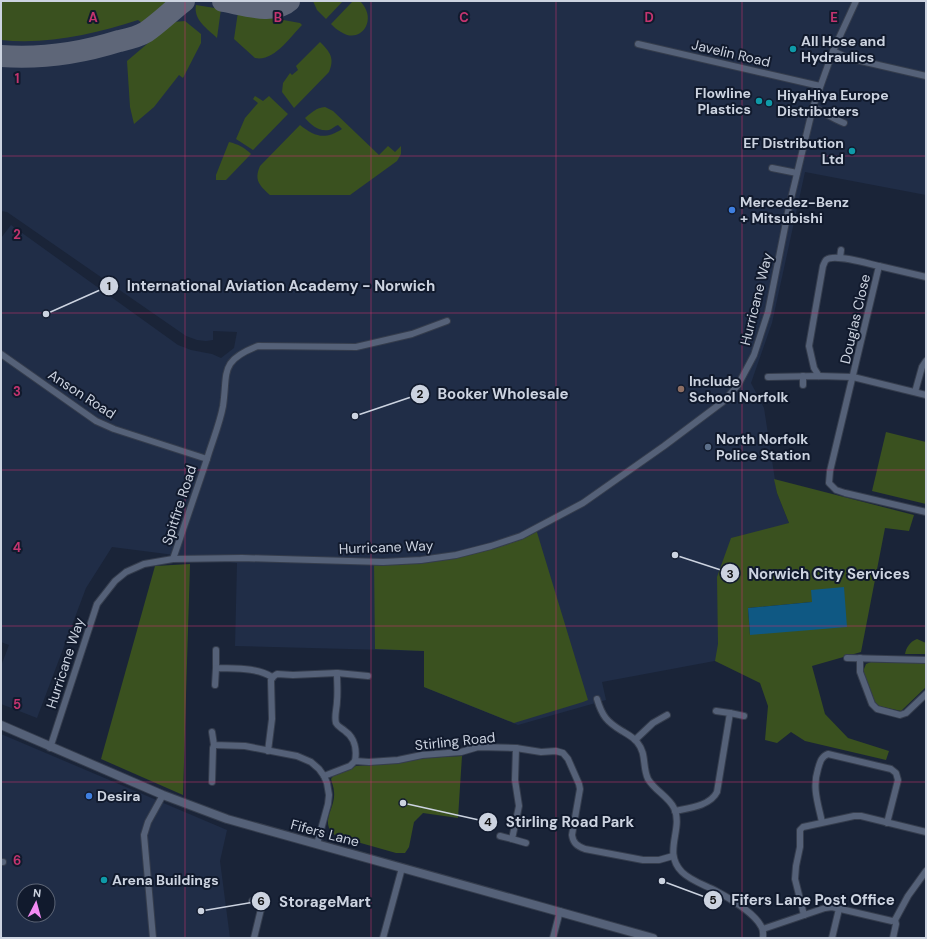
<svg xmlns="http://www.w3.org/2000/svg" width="927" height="939" font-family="'DM Sans',sans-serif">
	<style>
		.built { fill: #202d47; fill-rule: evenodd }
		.green { fill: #3a511f; fill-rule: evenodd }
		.water { fill: #0f5883 }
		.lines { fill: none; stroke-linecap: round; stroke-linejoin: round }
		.taxiway { stroke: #5e6678; stroke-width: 22 }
		.minor-casing { stroke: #353d4d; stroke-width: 8 }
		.tertiary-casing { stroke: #353d4d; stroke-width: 10 }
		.minor { stroke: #556178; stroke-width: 6 }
		.tertiary { stroke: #556178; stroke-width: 8 }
		.grid { fill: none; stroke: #c4346f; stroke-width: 1; stroke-opacity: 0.55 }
		.culture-dot { fill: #0f9aa8; stroke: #111a2d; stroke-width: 1.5 }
		.shop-dot { fill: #3f7fe0; stroke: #111a2d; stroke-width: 1.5 }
		.education-dot { fill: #8d6e63; stroke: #111a2d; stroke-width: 1.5 }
		.service-dot { fill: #5c6f8a; stroke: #111a2d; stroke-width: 1.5 }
		.labels { text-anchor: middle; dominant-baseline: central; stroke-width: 4; stroke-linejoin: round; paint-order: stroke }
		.poi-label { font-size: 14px; font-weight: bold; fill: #ccd3e0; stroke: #111a2d; text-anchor: start }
		.street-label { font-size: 14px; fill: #ccd3e0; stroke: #111a2d }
		.grid-label { font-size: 13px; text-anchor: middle; font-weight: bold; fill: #c4346f; stroke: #111a2d; stroke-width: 4; stroke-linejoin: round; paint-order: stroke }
		.leader { fill: none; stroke: #ccd3e0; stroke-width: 1.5 }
		.callout-dot { fill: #ccd3e0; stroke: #111a2d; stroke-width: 1.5 }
		.mark-label { font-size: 12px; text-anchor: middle; font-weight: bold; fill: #111 }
		.callout-label { font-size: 15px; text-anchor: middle; font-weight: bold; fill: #ccd3e0; stroke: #111a2d; stroke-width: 4; stroke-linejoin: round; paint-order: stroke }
	</style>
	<rect width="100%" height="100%" fill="#1a2438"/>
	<!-- built -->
	<g class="built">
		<polygon points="1,1 926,1 926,195 805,172 772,323 751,383 764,408 777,493 796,541 725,586 736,657 602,682 606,700 518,725 424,687 424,651 235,646 237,563 112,547 86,588 37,718 1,704 1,666 9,645 1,642 1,238 11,225 178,345 191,350 212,354 221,358 234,348 237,332 213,331 213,340 206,341 197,340 186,336 7,212 1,211"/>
		<path d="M1 734 227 830 220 861 230 938H1ZM24 891H48V915H24Z"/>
	</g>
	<!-- green -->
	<g class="green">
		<path d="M1 1H171L142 23 138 20C95 34 47 45 1 40Z"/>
		<polygon points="313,1 343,1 326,19 317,10"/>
		<path d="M353 1H360C379 20 360 45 341 32 337 30 334 27 331 24Z"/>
		<path d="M196 5 221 9 217 38C208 29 193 20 196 5Z"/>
		<path d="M238 12 300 23 302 25C290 37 274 62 255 58L234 39Z"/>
		<polygon points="185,21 201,34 201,43 183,78 179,75 154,107 134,124 130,107 127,61 173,22"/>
		<path d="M320 42C330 52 335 58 329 72L294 108 282 92 283 83 290 73 292 75 298 70 296 66Z"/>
		<polygon points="255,96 263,101 269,96 288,114 253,150 236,139 245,118 258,103 253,99"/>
		<path d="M325 107 333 111 379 155 388 146 395 152 401 146V154L397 161 350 195H270C259 185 254 180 260 166L300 125C315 137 325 140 342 129L338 125C335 126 332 129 329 130 319 132 311 125 305 118 312 112 316 108 325 107Z"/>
		<path d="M229 142C238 144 245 148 251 154L226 180H216V175Z"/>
		<polygon points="886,432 926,442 926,504 872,491"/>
		<path d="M774 479 914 515 909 531 885 528 861 652 812 666 825 714 848 738 889 751 886 760 805 741 791 732 777 743 765 740 768 706 760 683 715 661 718 644 717 577 731 538 789 523 777 493ZM812 602 750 635 748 608Z"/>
		<polygon points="536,529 588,700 583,702 514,723 424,687 424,651 375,649 374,562 456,555"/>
		<polygon points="190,564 183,795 101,759 155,566"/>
		<path d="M917 639 926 643V654H905C906 647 911 641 917 639Z"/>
		<polygon points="871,662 926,663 926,687 901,711 879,706 872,701 862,674 866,664"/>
		<path d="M462 756 458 818 423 813 414 822 409 847 405 853H396L336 836C318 822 336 809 334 792 334 788 332 783 331 779L334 775 356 766 396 763 422 758Z"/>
	</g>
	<!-- water -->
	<polygon class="water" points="844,587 847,627 750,635 748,608 812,602 811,590"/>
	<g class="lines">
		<!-- taxiway -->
		<g class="taxiway">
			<path d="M223 1C242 4 274 15 289 1"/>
			<path d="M1 56C41 59 81 53 119 41 128 39 138 37 146 32 159 23 171 11 184 1"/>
		</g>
		<!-- minor casing -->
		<g class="minor-casing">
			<g id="minor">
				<polyline points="638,44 820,86"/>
				<polyline points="833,51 848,58 926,76"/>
				<path d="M813 107C824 112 833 119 844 123"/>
				<polyline points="772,168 797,173"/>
				<polyline points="840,258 841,250"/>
				<polyline points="879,266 926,277"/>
				<path d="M1 354 96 421 114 429 207 459C212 442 220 423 223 406 228 372 219 361 258 346L356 347 412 334 447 321"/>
				<path d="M819 376 814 368 809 346 823 266C824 264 825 261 826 260 834 253 869 264 879 266L830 471 829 483 836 490 845 493 926 512"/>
				<polyline points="768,377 819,376 853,377 926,395"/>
				<polyline points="803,385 803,376"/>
				<polyline points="915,392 922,367 926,361"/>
				<polyline points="173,559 207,459"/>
				<path d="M216 650V668C234 669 256 667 272 677"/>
				<polyline points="847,658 926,660"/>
				<polyline points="860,658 860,672 872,704 877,709 900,715 906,713 926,694"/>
				<path d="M337 673C337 683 338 692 337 701 337 708 334 716 336 723 338 727 342 728 345 731 355 738 357 750 355 761"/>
				<polyline points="215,685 216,668"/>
				<path d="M597 699C602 716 607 722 622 731 627 734 633 737 637 742 647 754 642 766 648 779 655 791 668 796 674 808 684 829 662 852 682 872 691 881 705 885 716 891 729 898 754 913 761 926 764 930 763 934 763 938"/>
				<polyline points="730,713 744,716"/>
				<polyline points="212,732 214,745 245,746 297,756 311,762 319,769 324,776 327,783 329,795 328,804 317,844"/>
				<polyline points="635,740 653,723 667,715"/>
				<polyline points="50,748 97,604 115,581 126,572 144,564 173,559 242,558 383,562 421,560 456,555 491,546 521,536 583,503 664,446 724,401 738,385 754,355 768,312 789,207 813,107 833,51 856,1"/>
				<polyline points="516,748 515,780 519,806 512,839 526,843"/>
				<polyline points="268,751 272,719 271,680 274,676 277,674 293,675 337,673 368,676"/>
				<path d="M324 776 350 766 355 761 369 762 398 760 422 755 461 752 478 747 516 748 541 752 556 751 563 753 568 759 579 784 580 789 572 835C573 843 577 846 585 849L643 860H659L673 856"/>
				<polyline points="212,782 213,748 214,745"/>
				<path d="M675 811C689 808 710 806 717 792L730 713 716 711"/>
				<path d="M822 822C818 803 812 788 818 769 820 762 821 757 828 754L891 769 896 773 898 780 887 823"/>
				<polyline points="500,836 512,839"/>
				<polyline points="1,862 3,862"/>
				<polyline points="252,901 263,904"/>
				<polyline points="804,915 795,879 796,866 800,847 800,830 803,827 854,816 861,816 926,832"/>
				<polyline points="763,929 825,908 832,907 892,921 895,920 908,896 926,871"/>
				<polyline points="153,938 144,835 148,822 163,795"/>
				<polyline points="254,938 261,909"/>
				<polyline points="383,938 402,868"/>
				<polyline points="553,938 560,911"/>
				<polyline points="832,938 839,909"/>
				<polyline points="893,938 896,924 895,920"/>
			</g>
		</g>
		<!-- tertiary casing -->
		<g class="tertiary-casing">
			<polyline id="tertiary" points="1,725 163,795 227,819 653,938"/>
		</g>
		<!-- minor -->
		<use href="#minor" class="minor"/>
		<!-- tertiary -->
		<use href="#tertiary" class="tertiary"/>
	</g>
	<!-- grid -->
	<path class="grid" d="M185 1V938M371 1V938M556 1V938M742 1V938M1 156H926M1 313H926M1 470H926M1 626H926M1 782H926"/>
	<!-- markers -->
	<g class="culture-dot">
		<circle cx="793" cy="49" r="4"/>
		<circle cx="759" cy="101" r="4"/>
		<circle cx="769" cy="103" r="4"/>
		<circle cx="852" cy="151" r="4"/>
		<circle cx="104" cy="880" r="4"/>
	</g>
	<g class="shop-dot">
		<circle cx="732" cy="210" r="4"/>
		<circle cx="89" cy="796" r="4"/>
	</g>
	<circle class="education-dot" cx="681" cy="389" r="4"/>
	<circle class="service-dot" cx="708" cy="447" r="4"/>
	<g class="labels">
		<!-- poi labels -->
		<g class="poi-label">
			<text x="801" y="41">All Hose and<tspan x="801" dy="16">Hydraulics</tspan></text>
			<text x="751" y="93" text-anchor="end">Flowline<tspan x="751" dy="16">Plastics</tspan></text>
			<text x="777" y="95">HiyaHiya Europe<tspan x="777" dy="16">Distributers</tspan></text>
			<text x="844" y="143" text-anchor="end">EF Distribution<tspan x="844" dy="16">Ltd</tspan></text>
			<text x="740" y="202">Mercedez-Benz<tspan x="740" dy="16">+ Mitsubishi</tspan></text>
			<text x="689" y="381">Include<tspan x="689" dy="16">School Norfolk</tspan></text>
			<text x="716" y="439">North Norfolk<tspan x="716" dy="16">Police Station</tspan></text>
			<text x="97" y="796">Desira</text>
			<text x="112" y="880">Arena Buildings</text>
		</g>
		<!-- street labels -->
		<g class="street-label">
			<text transform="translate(731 53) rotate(13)">Javelin Road</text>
			<text transform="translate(756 299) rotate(-76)">Hurricane Way</text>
			<text transform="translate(855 319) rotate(-77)">Douglas Close</text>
			<text transform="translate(82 394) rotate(33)">Anson Road</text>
			<text transform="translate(179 505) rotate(-72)">Spitfire Road</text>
			<text transform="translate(386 547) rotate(-2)">Hurricane Way</text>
			<text transform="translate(65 663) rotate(-72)">Hurricane Way</text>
			<text transform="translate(455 741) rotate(-6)">Stirling Road</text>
			<text transform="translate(325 833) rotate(15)">Fifers Lane</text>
		</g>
	</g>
	<g class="grid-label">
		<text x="93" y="22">A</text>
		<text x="278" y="22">B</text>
		<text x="464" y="22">C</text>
		<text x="649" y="22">D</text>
		<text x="834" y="22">E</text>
		<text x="17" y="83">1</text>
		<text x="17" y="239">2</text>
		<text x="17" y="396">3</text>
		<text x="17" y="552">4</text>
		<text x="17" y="709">5</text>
		<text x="17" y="865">6</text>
	</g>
	<!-- callouts -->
	<path class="leader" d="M46 314L109 286M355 416L420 394M675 555L730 573M403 803L488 822M662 881L713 900M201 911L261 901"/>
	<g class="callout-dot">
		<circle cx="46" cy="314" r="4"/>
		<circle cx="355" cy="416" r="4"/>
		<circle cx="675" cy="555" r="4"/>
		<circle cx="403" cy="803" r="4"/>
		<circle cx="662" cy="881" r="4"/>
		<circle cx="201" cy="911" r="4"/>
		<circle cx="109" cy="286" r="10"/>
		<circle cx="420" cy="394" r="10"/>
		<circle cx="730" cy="573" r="10"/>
		<circle cx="488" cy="822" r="10"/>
		<circle cx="713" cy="900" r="10"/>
		<circle cx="261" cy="901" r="10"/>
	</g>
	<g class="mark-label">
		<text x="109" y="290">1</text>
		<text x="420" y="398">2</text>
		<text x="730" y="578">3</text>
		<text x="488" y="826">4</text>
		<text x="713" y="904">5</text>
		<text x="261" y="905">6</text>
	</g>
	<g class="callout-label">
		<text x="281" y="291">International Aviation Academy - Norwich</text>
		<text x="503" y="399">Booker Wholesale</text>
		<text x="829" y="579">Norwich City Services</text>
		<text x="570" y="827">Stirling Road Park</text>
		<text x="813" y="905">Fifers Lane Post Office</text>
		<text x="325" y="907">StorageMart</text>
	</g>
	<!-- border -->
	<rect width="927" height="939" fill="none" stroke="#ccd3e0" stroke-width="4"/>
	<!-- north arrow -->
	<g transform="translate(36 903) rotate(6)"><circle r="19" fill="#111a2d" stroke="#5c6475"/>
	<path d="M0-3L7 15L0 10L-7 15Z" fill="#f28af3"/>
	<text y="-6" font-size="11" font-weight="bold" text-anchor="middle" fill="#ccd3e0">N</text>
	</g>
</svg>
